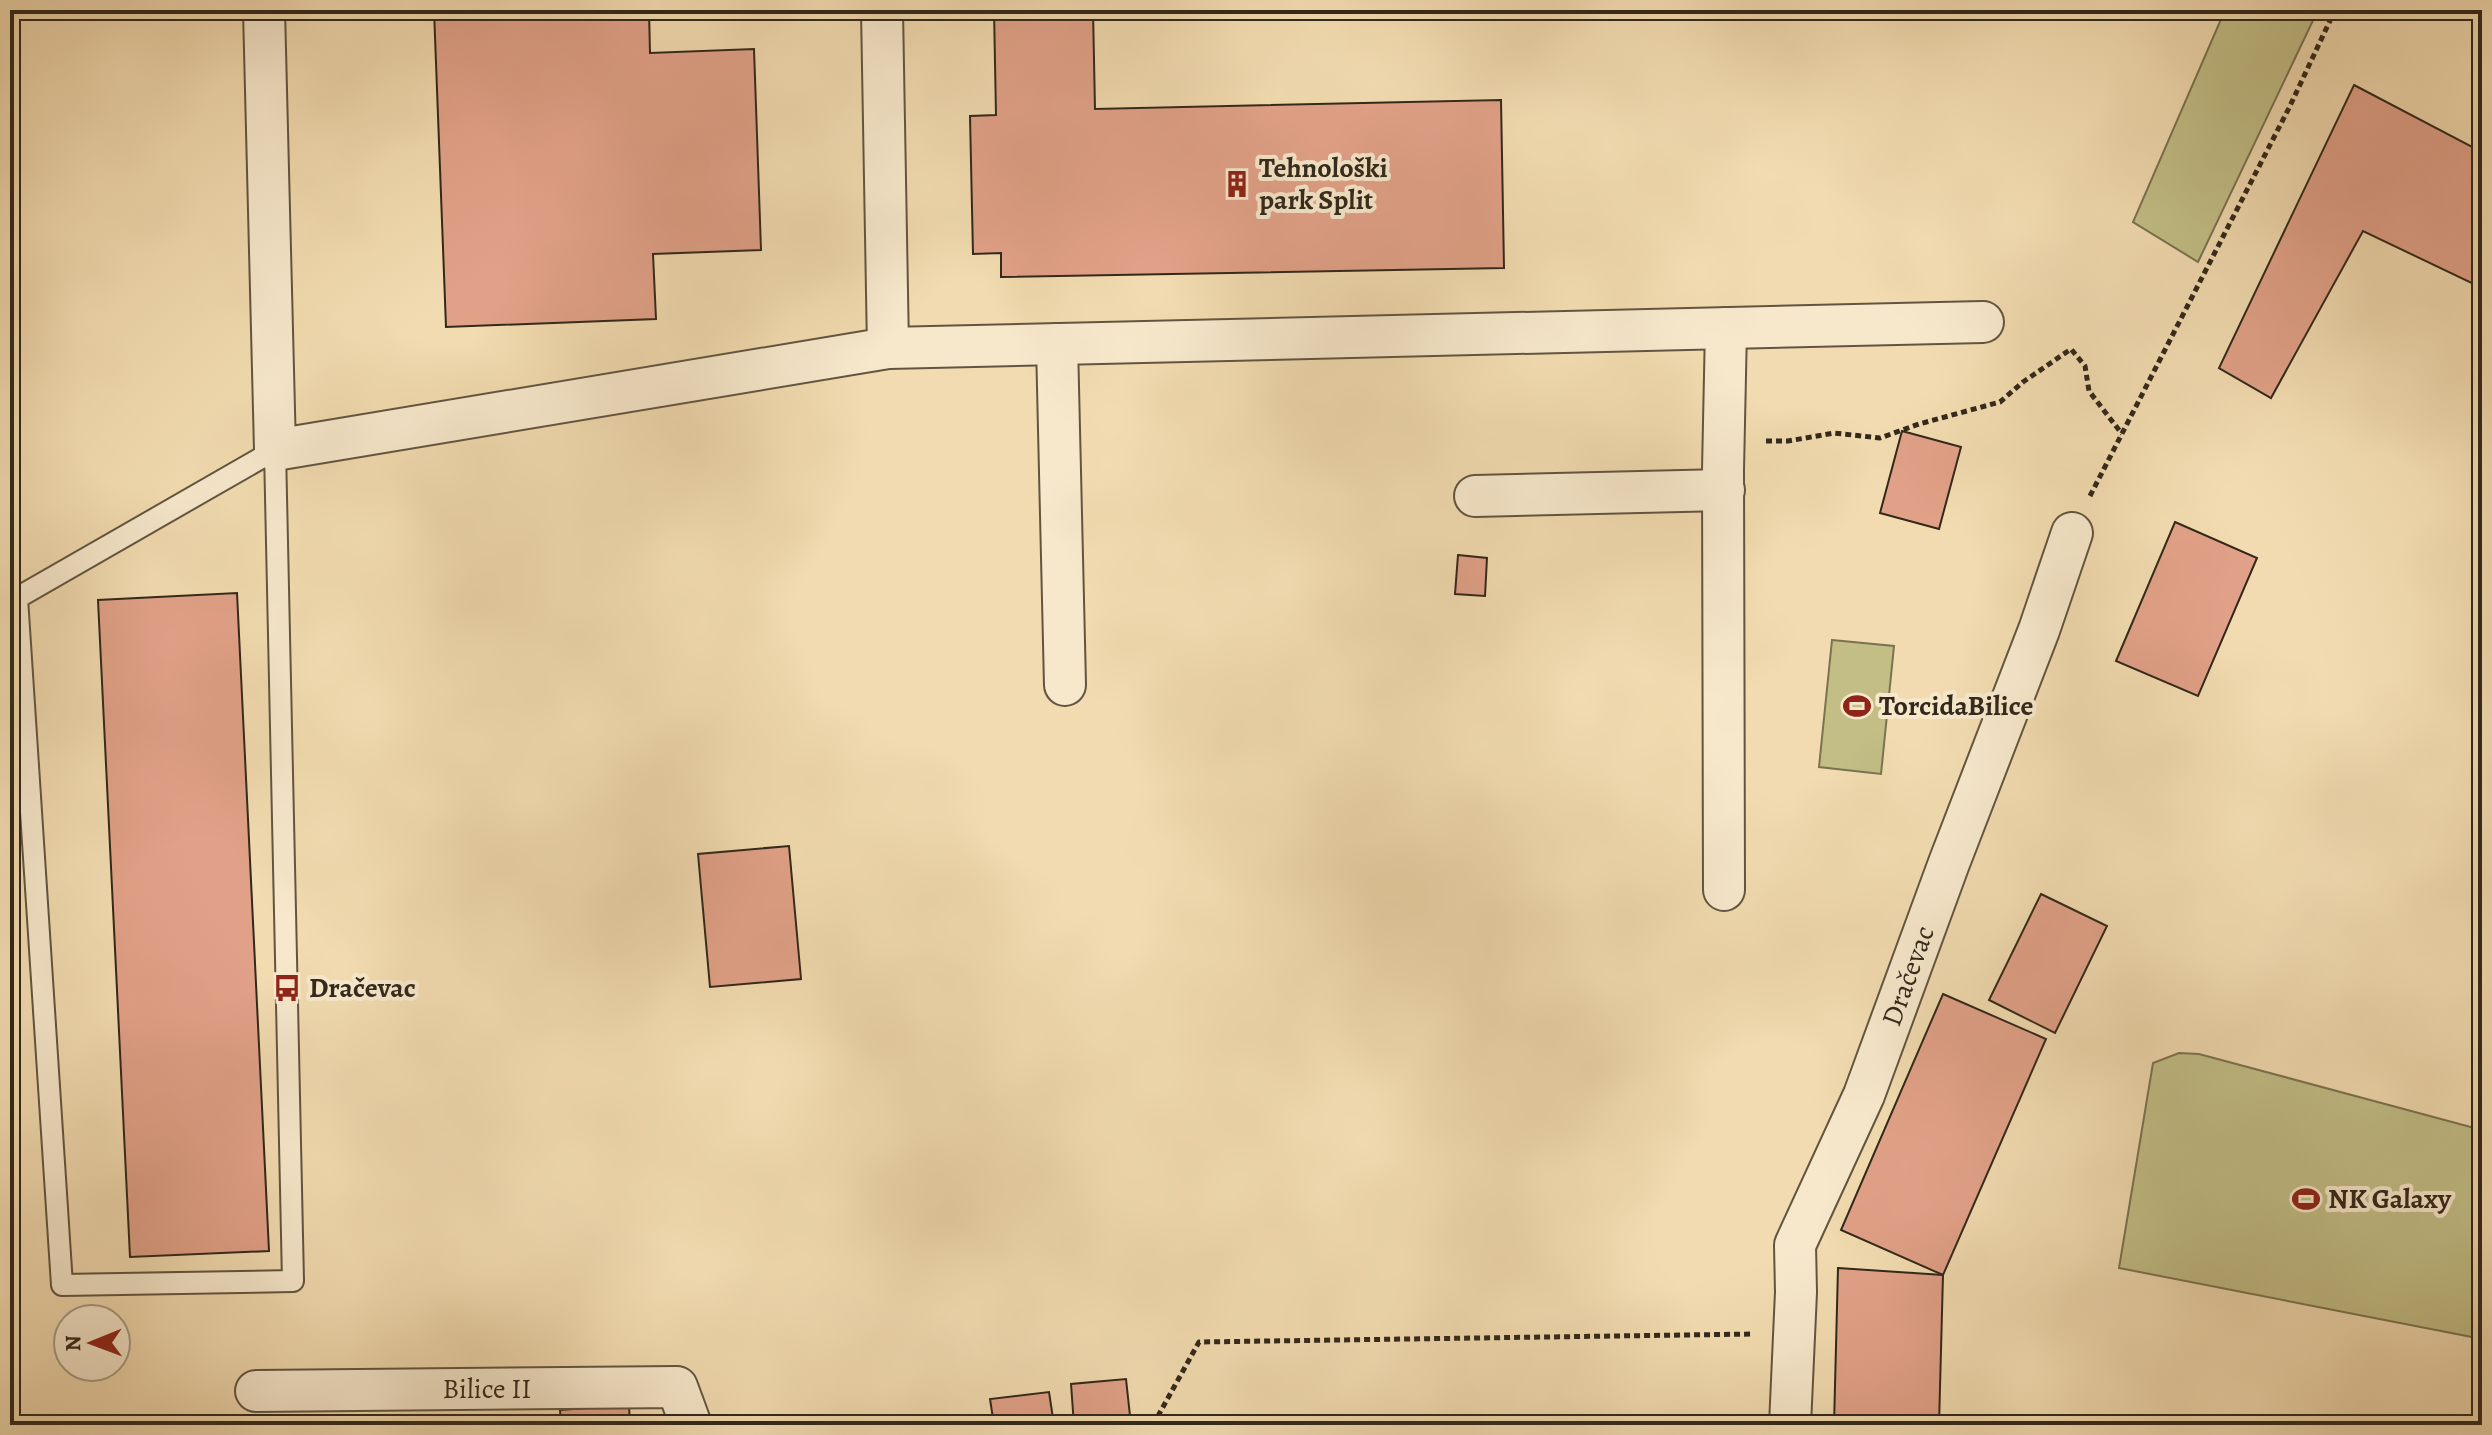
<svg xmlns="http://www.w3.org/2000/svg" width="2492" height="1435" font-family="Alegreya,serif">
	<style>
		.green { fill: #c2be86; stroke: #7a7350; stroke-width: 2 }
		.building { fill: #e1a188; stroke: #32281b; stroke-width: 2 }
		.lines { fill: none; stroke-linecap: round; stroke-linejoin: round }
		.lane-casing { stroke: #625540; stroke-width: 24 }
		.street-casing { stroke: #625540; stroke-width: 44 }
		.path { stroke: #32281b; stroke-width: 5; stroke-dasharray: 6 4; stroke-linecap: butt }
		.lane { stroke: #f7e8cc; stroke-width: 20 }
		.street { stroke: #f7e8cc; stroke-width: 40 }
		.labels { text-anchor: middle; dominant-baseline: central; stroke-width: 8; stroke-linejoin: round; paint-order: stroke }
		.poi-label { font-size: 28px; font-weight: bold; fill: #32281b; stroke: #f7e8cc; text-anchor: start }
		.street-label { font-size: 28px; fill: #32281b; stroke: #f7e8cc }
	</style>
	<rect width="100%" height="100%" fill="#f2dbb0"/>
	<filter id="stains"><feTurbulence type="fractalNoise" baseFrequency=".0025" numOctaves="4"/><feColorMatrix values="0 0 0 0 .2 0 0 0 0 .09 0 0 0 0 .02 0 0 0 .5 -.17"/></filter>
	<radialGradient id="worn" r=".72"><stop offset=".6" stop-color="#630" stop-opacity="0"/><stop offset="1" stop-color="#630" stop-opacity=".3"/></radialGradient>
	<!-- green -->
	<g class="green">
		<polygon points="2225,10 2318,10 2198,262 2133,222"/>
		<polygon points="1832,640 1894,646 1881,774 1819,767"/>
		<polygon points="2179,1053 2199,1054 2482,1130 2482,1339 2119,1268 2153,1063"/>
	</g>
	<!-- building -->
	<g class="building">
		<polygon points="434,10 649,10 650,53 754,49 761,250 653,254 656,319 446,327"/>
		<polygon points="994,10 1093,10 1095,109 1501,100 1504,268 1001,277 1001,253 973,254 970,116 996,115"/>
		<polygon points="2354,85 2482,152 2482,288 2363,231 2271,398 2219,368"/>
		<polygon points="1902,431 1961,447 1939,529 1880,513"/>
		<polygon points="2175,522 2257,558 2198,696 2116,661"/>
		<polygon points="1458,555 1487,558 1485,596 1455,594"/>
		<polygon points="237,593 269,1251 130,1257 98,600"/>
		<polygon points="789,846 801,979 710,987 698,854"/>
		<polygon points="2041,894 2107,926 2055,1033 1989,1000"/>
		<polygon points="1943,994 2046,1039 1943,1275 1841,1230"/>
		<polygon points="1838,1268 1943,1275 1939,1425 1834,1425"/>
		<polygon points="1126,1379 1131,1425 1074,1425 1071,1384"/>
		<polygon points="1049,1392 1054,1425 994,1425 990,1399"/>
		<polygon points="629,1405 630,1425 561,1425 560,1410"/>
	</g>
	<g class="lines">
		<!-- lane casing -->
		<g class="lane-casing">
			<polyline id="lane" points="10,602 275,450 293,1281 62,1285 17,598"/>
		</g>
		<!-- street casing -->
		<g class="street-casing">
			<g id="street">
				<polyline points="264,10 275,450 888,348 1983,322"/>
				<polyline points="882,10 888,348"/>
				<polyline points="1057,344 1065,685"/>
				<polyline points="1475,496 1724,490"/>
				<polyline points="1724,890 1723,470 1726,328"/>
				<polyline points="256,1391 677,1387 691,1425"/>
				<polyline points="1790,1425 1796,1292 1795,1245 1864,1095 1949,863 2039,630 2072,533"/>
			</g>
		</g>
		<!-- path -->
		<g class="path">
			<polyline points="1766,441 1788,441 1834,433 1880,438 1919,424 2000,402 2023,382 2071,349 2085,366 2089,391 2122,434"/>
			<polyline points="2090,496 2289,108 2335,10"/>
			<polyline points="1153,1425 1199,1342 1754,1334"/>
		</g>
		<!-- lane -->
		<use href="#lane" class="lane"/>
		<!-- street -->
		<use href="#street" class="street"/>
	</g>
	<!-- icons -->
	<defs>
		<g id="building-bare" transform="scale(2.16)"><path d="M-4-6H4V6H1V3H-1V6H-4ZM-2.5-4.3h1.7v1.8h-1.7ZM.8-4.3h1.7v1.8H.8ZM-2.5-1h1.7V.8h-1.7ZM.8-1h1.7V.8H.8Z" fill="#8f2418" stroke="#f7e8cc" stroke-width="2.5" paint-order="stroke"/></g>
		<g id="stadium-bare" transform="scale(2.16)"><path d="M0-5a6.5 5 0 1 0 0 10a6.5 5 0 1 0 0-10ZM-3.5-1.8h7v3.6h-7Z" fill="#8f2418" stroke="#f7e8cc" stroke-width="2.5" paint-order="stroke"/></g>
		<g id="bus-bare" transform="scale(2.16)"><path d="M-5-6H5V4H4V6H2V4H-2V6H-4V4H-5ZM-3.5-4V0h7V-4ZM-3.5 1.2v1.5H-2V1.2ZM2 1.2v1.5H3.5V1.2Z" fill="#8f2418" stroke="#f7e8cc" stroke-width="2.5" paint-order="stroke"/></g>
	</defs>
	<g fill-rule="evenodd">
		<use href="#building-bare" x="1237" y="184"/>
		<use href="#stadium-bare" x="1857" y="706"/>
		<use href="#bus-bare" x="287" y="988"/>
		<use href="#stadium-bare" x="2306" y="1199"/>
	</g>
	<g class="labels">
		<!-- poi labels -->
		<g class="poi-label">
			<text x="1259" y="168">Tehnološki<tspan x="1259" dy="32">park Split</tspan></text>
			<text x="1879" y="706">TorcidaBilice</text>
			<text x="309" y="988">Dračevac</text>
			<text x="2328" y="1199">NK Galaxy</text>
		</g>
		<!-- street labels -->
		<g class="street-label">
			<text transform="translate(1908 976) rotate(-70)">Dračevac</text>
			<text x="487" y="1389">Bilice II</text>
		</g>
	</g>
	<!-- margin -->
	<rect width="2492" height="1435" fill="none" stroke="#f2dbb0" stroke-width="40"/>
	<rect x="12" y="12" width="2468" height="1411" fill="none" stroke="#32281b" stroke-width="4"/>
	<rect x="20" y="20" width="2452" height="1395" fill="none" stroke="#32281b" stroke-width="2"/>
	<!-- north arrow -->
	<g transform="translate(92 1343) rotate(269)"><circle r="38" fill="#f7e8cc" stroke="#a89b85" stroke-width="2"/>
	<path d="M0-6L14 30L0 20L-14 30Z" fill="#8f2418"/>
	<text y="-12" font-size="22" font-weight="bold" text-anchor="middle" fill="#32281b">N</text>
	</g>
	<rect width="100%" height="100%" filter="url(#stains)"/>
	<rect width="100%" height="100%" fill="url(#worn)"/>
</svg>
